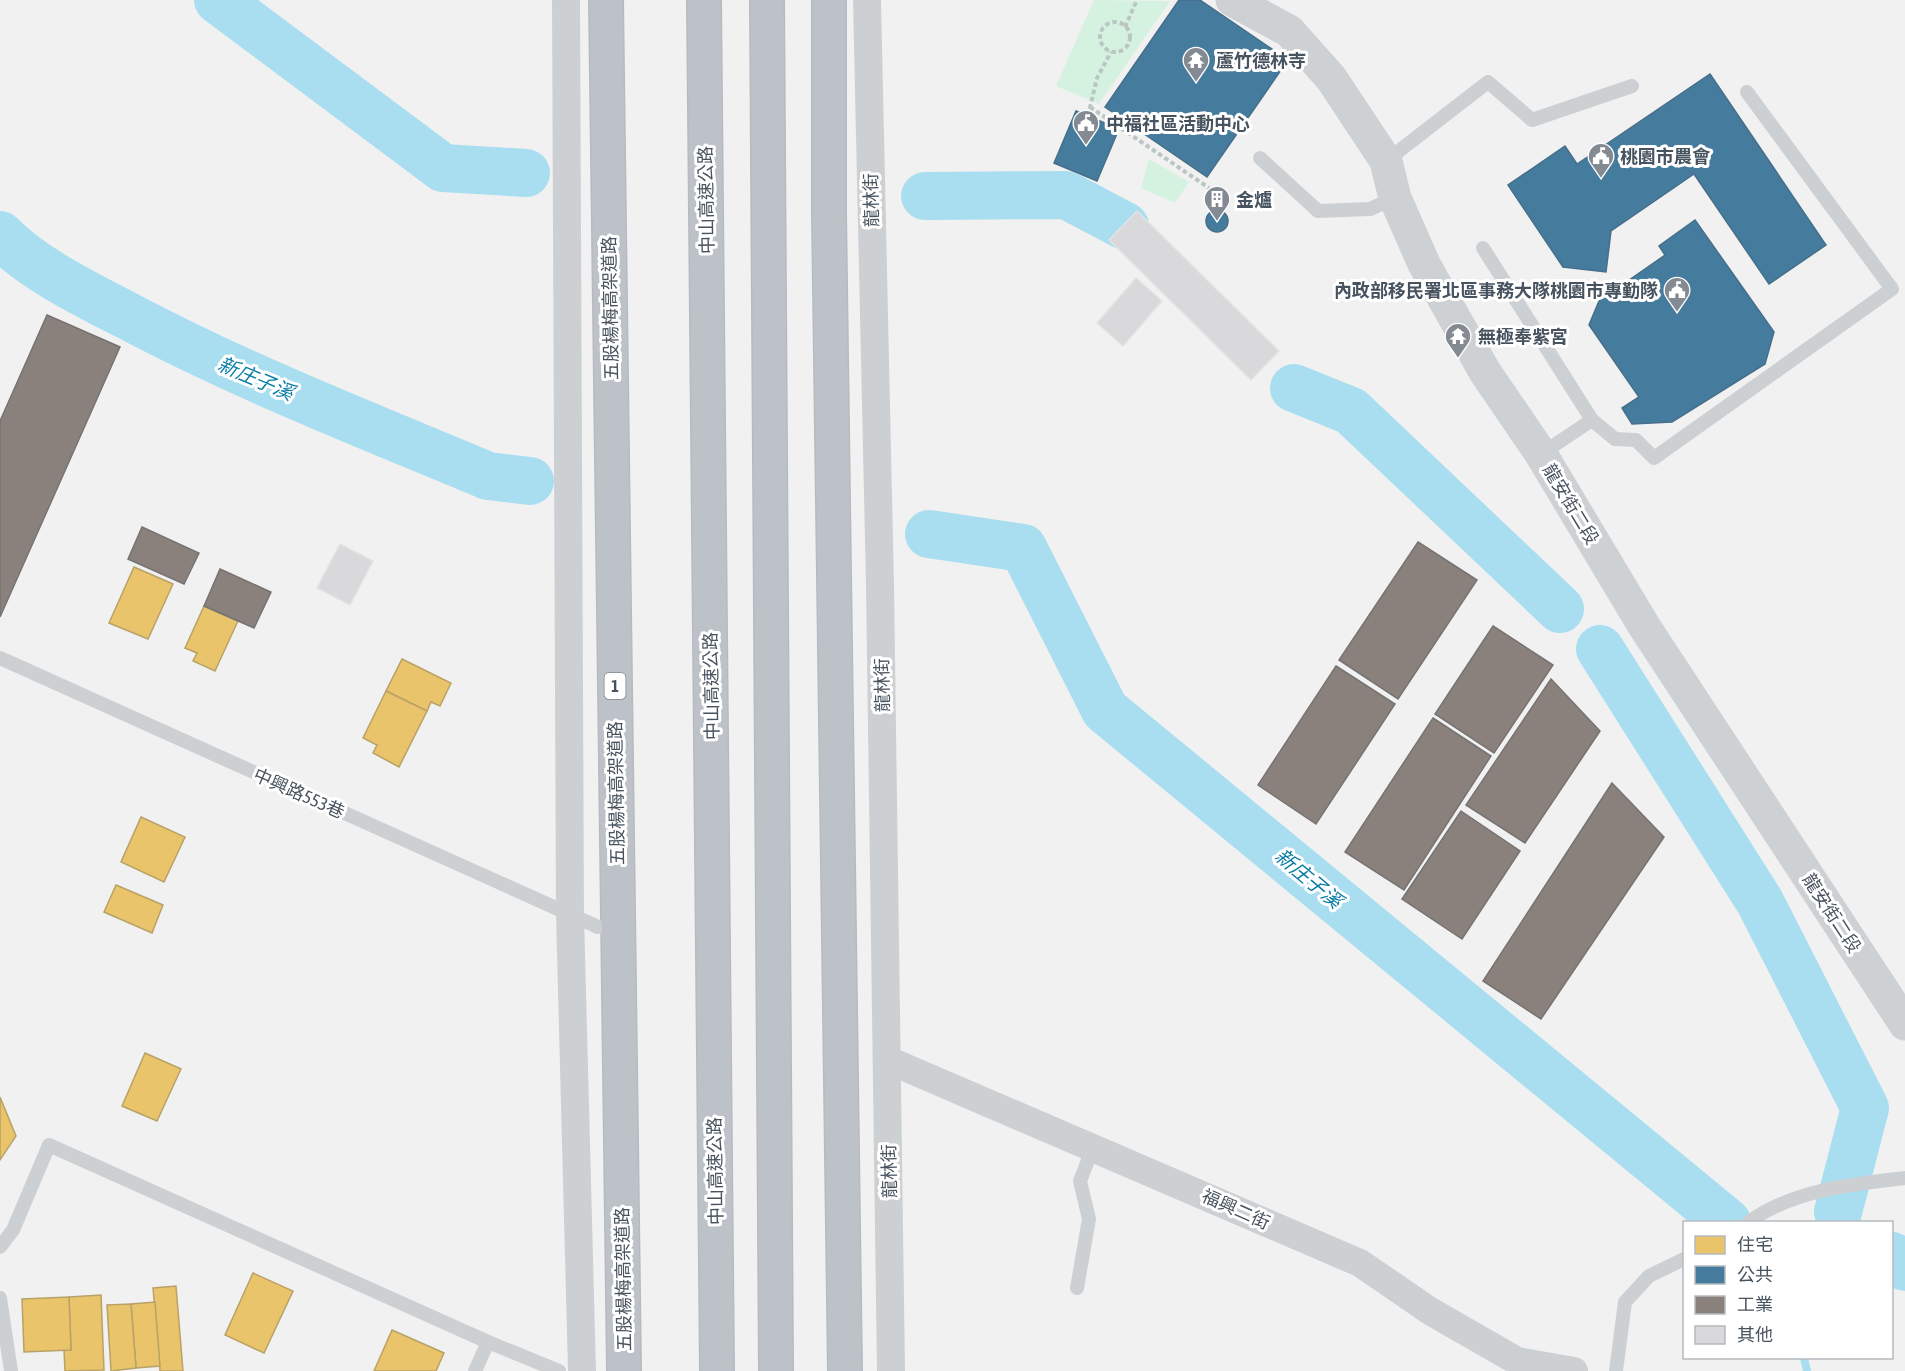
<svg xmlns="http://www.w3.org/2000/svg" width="1905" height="1371" font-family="'Asap Condensed','Noto Sans TC',sans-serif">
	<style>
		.green { fill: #d5f2e1 }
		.homes { fill: #e9c46a; stroke: #b8a267; stroke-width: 1.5 }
		.public { fill: #457b9d; stroke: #466f8a; stroke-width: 1.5 }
		.industry { fill: #8a817c; stroke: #767373; stroke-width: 1.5 }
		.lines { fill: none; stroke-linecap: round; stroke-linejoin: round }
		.stream { stroke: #a8def0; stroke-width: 8 }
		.river { stroke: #a8def0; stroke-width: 48 }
		.building { fill: #d9d9db; stroke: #e3e3e4; stroke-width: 1.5 }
		.highway-casing { stroke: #b6bbc1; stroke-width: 36 }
		.path { stroke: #bac6c3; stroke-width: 4; stroke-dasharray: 4.5 3; stroke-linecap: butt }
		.lane { stroke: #cdd0d2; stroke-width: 14 }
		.street { stroke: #cdd0d2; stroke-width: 28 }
		.secondary { stroke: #ced1d4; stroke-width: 33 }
		.highway { stroke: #bdc2c8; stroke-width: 33 }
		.labels { text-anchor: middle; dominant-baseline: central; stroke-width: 6; stroke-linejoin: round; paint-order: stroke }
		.shield { fill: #fff; stroke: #7e878f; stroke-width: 1.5 }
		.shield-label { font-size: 16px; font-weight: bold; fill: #47535f }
		.poi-label { font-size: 18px; font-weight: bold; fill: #47535f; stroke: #fff; text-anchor: start }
		.street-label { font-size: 18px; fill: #47535f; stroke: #fff }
		.water-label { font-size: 20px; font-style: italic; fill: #077ca4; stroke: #fff }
	</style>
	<rect width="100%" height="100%" fill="#f2f1f1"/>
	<!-- green -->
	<g class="green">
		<polygon points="1094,0 1170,1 1099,104 1056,86"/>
		<polygon points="1149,159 1189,182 1175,203 1141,188"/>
	</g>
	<!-- homes -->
	<g class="homes">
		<polygon points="134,567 173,584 148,639 109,623"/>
		<polygon points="204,606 238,621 215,671 193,661 197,653 185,648"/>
		<polygon points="402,659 451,683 440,706 431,702 427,711 386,691"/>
		<polygon points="386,691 427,711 399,767 373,753 377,745 363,738"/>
		<polygon points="141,817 185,837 164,882 121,862"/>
		<polygon points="116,885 163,905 152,933 104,912"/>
		<polygon points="145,1053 181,1069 157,1121 122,1106"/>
		<polygon points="0,1097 16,1136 0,1160"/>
		<polygon points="253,1273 293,1291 264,1353 225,1335"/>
		<polygon points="176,1286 183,1371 160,1371 153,1288"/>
		<polygon points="101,1295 104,1370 65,1371 64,1350 71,1350 69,1297"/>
		<polygon points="69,1297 71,1350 24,1352 22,1299"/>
		<polygon points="155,1302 160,1366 136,1368 131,1304"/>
		<polygon points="131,1304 136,1368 111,1371 107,1305"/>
		<polygon points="392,1330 444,1353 436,1371 374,1371"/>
	</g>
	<!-- public -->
	<g class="public">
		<polygon points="1179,0 1200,0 1288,60 1207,177 1105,107"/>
		<polygon points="1710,74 1826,245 1769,284 1694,174 1611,231 1606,272 1563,267 1508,185 1565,146 1577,164"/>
		<polygon points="1076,111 1119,129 1097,181 1054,163"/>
		<circle cx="1217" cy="221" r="11"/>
		<polygon points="1695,220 1774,332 1765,364 1672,422 1632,424 1622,408 1639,397 1589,325 1599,301 1665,255 1659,246"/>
	</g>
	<!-- industry -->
	<g class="industry">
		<polygon points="47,315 120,347 0,617 0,421"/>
		<polygon points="142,527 199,553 184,584 128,559"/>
		<polygon points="1418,542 1477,580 1398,699 1339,660"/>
		<polygon points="220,569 271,592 254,628 204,606"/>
		<polygon points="1493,626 1553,665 1494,753 1435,714"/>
		<polygon points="1336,666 1395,704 1316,824 1258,785"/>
		<polygon points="1551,679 1600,731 1525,843 1466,805"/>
		<polygon points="1433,718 1491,756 1404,890 1345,852"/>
		<polygon points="1612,783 1664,837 1541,1019 1483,981"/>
		<polygon points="1461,811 1520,851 1462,939 1402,899"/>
	</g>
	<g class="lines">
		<!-- stream -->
		<polyline class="stream" points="1804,1358 1807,1371"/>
		<!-- river -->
		<g class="river">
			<polyline points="218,0 443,168 526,173"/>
			<polyline points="925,196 1066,195 1125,226"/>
			<path d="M0 235C32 268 85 294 126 315 243 377 366 425 488 476L530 481"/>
			<polyline points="1294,388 1351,411 1560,609"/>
			<polyline points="929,534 1023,548 1105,710 1727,1222"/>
			<polyline points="1600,649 1760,902 1865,1108 1838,1212"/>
			<polyline points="1892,1256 1905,1267"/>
		</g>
	</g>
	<!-- building -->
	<g class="building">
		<polygon points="1137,211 1279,351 1251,380 1109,240"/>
		<polygon points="1136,278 1162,301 1123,346 1097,323"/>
		<polygon points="340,544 373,561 350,605 317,588"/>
	</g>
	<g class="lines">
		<!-- highway casing -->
		<g class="highway-casing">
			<g id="highway">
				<polyline points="606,0 624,1371"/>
				<polyline points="704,0 717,1371"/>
				<polyline points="767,0 776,1371"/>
				<polyline points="829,0 829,212 845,1371"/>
			</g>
		</g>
		<!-- path -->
		<g class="path">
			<circle cx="1115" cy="37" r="15"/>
			<polyline points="1125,27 1137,0"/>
			<polyline points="1090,107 1209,188"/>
			<polyline points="1088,116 1097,78 1111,52"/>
		</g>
		<!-- lane -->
		<g class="lane">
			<polyline points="1260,158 1318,211 1370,209 1395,198"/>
			<polyline points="1386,161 1488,82 1532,120 1632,86"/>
			<polyline points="1483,248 1592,420 1541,454"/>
			<polyline points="1592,420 1615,439 1636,440 1654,458 1892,289 1747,92"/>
			<polyline points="0,658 598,927"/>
			<path d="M1749 1222C1793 1190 1852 1184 1905 1178"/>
			<polyline points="0,1247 13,1230 49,1145 488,1342 559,1371"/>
			<polyline points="1077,1288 1089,1219 1080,1181 1092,1150"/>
			<polyline points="0,1298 11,1371"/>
			<polyline points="475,1371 488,1342"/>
			<polyline points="1616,1371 1625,1302 1649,1276 1684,1259"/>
		</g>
		<!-- street -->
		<g class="street">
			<polyline points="566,0 570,915 582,1371"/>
			<polyline points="867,0 880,585 891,1371"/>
			<polyline points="888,1060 1360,1263 1430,1311 1517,1361 1574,1371"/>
		</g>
		<!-- secondary -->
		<polyline class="secondary" points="1232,0 1289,31 1331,78 1386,161 1395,198 1424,264 1485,372 1541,454 1644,626 1905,1024"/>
		<!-- highway -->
		<use href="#highway" class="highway"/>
	</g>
	<!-- icons -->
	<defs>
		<g id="temple-pin" transform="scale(1.35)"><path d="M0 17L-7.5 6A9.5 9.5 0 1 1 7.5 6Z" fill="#838a92" stroke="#fff"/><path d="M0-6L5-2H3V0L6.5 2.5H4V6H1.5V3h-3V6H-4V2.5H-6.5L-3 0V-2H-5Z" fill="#fff"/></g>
		<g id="civic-pin" transform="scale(1.35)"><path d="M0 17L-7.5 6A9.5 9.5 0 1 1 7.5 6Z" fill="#838a92" stroke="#fff"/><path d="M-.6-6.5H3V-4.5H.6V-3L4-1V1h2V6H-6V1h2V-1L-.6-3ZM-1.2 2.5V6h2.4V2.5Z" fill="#fff"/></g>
		<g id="building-pin" transform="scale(1.35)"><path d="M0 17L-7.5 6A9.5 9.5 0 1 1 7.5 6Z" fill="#838a92" stroke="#fff"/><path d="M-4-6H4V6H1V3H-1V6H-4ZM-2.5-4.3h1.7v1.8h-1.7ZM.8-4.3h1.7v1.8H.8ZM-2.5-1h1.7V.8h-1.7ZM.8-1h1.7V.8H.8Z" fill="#fff"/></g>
	</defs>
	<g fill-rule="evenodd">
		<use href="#temple-pin" x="1196" y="60"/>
		<use href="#civic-pin" x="1086" y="123"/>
		<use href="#civic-pin" x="1601" y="156"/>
		<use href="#building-pin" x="1217" y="199"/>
		<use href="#civic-pin" x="1677" y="290"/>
		<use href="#temple-pin" x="1458" y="336"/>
	</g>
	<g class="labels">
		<!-- shield labels -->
		<rect class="shield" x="604.5" y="673" width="21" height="26" rx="4.5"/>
		<g class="shield-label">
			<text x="615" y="686">1</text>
		</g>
		<!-- poi labels -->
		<g class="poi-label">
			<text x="1216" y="60">蘆竹德林寺</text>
			<text x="1106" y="123">中福社區活動中心</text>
			<text x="1620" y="156">桃園市農會</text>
			<text x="1236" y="199">金爐</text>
			<text x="1658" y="290" text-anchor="end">內政部移民署北區事務大隊桃園市專勤隊</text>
			<text x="1478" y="336">無極奉紫宮</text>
		</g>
		<!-- street labels -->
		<g class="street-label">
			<text transform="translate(706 200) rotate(-91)">中山高速公路</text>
			<text transform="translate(871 200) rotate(-91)">龍林街</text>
			<text transform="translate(610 308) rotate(-91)">五股楊梅高架道路</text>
			<text transform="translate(1571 504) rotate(59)">龍安街二段</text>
			<text transform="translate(882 685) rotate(-91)">龍林街</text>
			<text transform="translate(711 686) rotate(-91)">中山高速公路</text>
			<text transform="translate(299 793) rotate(24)">中興路553巷</text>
			<text transform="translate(616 793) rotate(-91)">五股楊梅高架道路</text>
			<text transform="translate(1832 913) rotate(57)">龍安街二段</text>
			<text transform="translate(715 1171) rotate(-91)">中山高速公路</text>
			<text transform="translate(889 1171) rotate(-91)">龍林街</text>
			<text transform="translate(1236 1209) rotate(24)">福興二街</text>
			<text transform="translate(623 1279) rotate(-91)">五股楊梅高架道路</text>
		</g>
		<!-- water labels -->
		<g class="water-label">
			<text transform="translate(256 378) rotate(23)">新庄子溪</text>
			<text transform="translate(1309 878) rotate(40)">新庄子溪</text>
		</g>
	</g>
	<!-- legend -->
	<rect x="1683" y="1221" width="210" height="138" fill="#ffffff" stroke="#b5babf" stroke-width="1.5"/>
	<rect x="1695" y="1236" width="30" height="18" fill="#e9c46a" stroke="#b5babf" stroke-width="1.5"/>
	<text x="1737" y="1251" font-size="18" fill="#47535f">住宅</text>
	<rect x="1695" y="1266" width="30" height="18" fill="#457b9d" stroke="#b5babf" stroke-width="1.5"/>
	<text x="1737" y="1281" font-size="18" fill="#47535f">公共</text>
	<rect x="1695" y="1296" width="30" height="18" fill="#8a817c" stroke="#b5babf" stroke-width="1.5"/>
	<text x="1737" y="1311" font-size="18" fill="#47535f">工業</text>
	<rect x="1695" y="1326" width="30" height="18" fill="#d9d9db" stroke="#b5babf" stroke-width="1.5"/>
	<text x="1737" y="1341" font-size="18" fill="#47535f">其他</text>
</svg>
